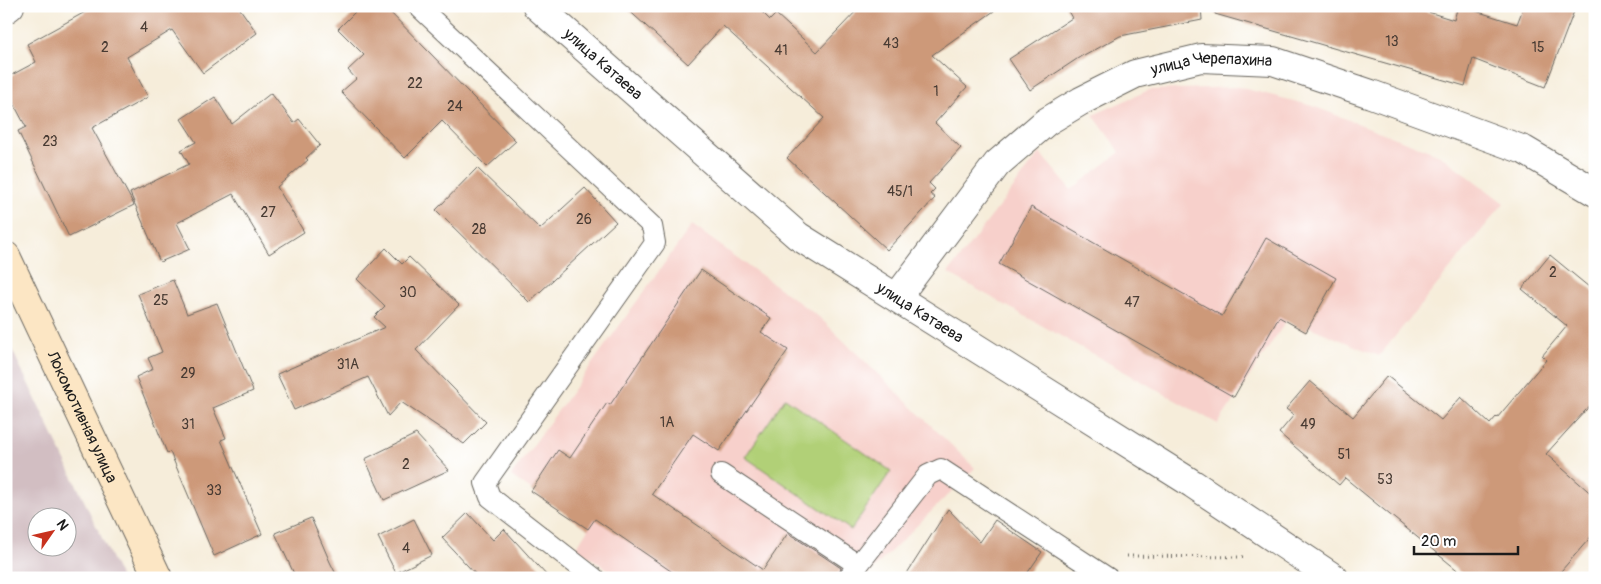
<svg xmlns="http://www.w3.org/2000/svg" width="1601" height="584" font-family="Pangolin,sans-serif">
	<style>
		.built { fill: #f7d0cb }
		.industrial { fill: #d2bec2; fill-rule: evenodd }
		.green { fill: #b1d077; stroke: #66764a }
		.building { fill: #cd9979 }
		.lines { fill: none; stroke-linecap: round; stroke-linejoin: round }
		.lane-casing { stroke: #68655e; stroke-width: 22 }
		.street-casing { stroke: #68655e; stroke-width: 30 }
		.secondary-casing { stroke: #68655e; stroke-width: 30 }
		.path { stroke: #68655e; stroke-width: 3; stroke-dasharray: 1 4; stroke-linecap: butt }
		.lane { stroke: #fff; stroke-width: 20 }
		.street { stroke: #fff; stroke-width: 28 }
		.secondary { stroke: #fce6c4; stroke-width: 28 }
		.labels { text-anchor: middle; dominant-baseline: central; stroke-width: 5; stroke-linejoin: round; paint-order: stroke }
		.number-label { font-size: 14px; fill: #483b33 }
		.street-label { font-size: 16px; fill: #1c1c1c; stroke: #fff }
	</style>
	<rect width="100%" height="100%" fill="#fff"/>
	<filter id="ink" filterUnits="userSpaceOnUse"><feTurbulence type="fractalNoise" baseFrequency=".02" numOctaves="2"/><feDisplacementMap in="SourceGraphic" scale="10" xChannelSelector="R" yChannelSelector="G"/><feConvolveMatrix kernelMatrix="1 2 1 2 8 2 1 2 1" color-interpolation-filters="sRGB"/></filter>
	<filter id="wash" filterUnits="userSpaceOnUse"><feTurbulence type="fractalNoise" baseFrequency=".0096" numOctaves="4" result="noise"/><feDisplacementMap in="SourceGraphic" scale="20" xChannelSelector="R" yChannelSelector="G"/><feGaussianBlur stdDeviation="1.12" result="paint"/><feColorMatrix in="noise" values="0 0 0 0 0 0 0 0 0 0 0 0 0 0 0 0 0 1.4 0 .05"/><feComposite in="paint" operator="in"/></filter>
	<g filter="url(#wash)">
		<rect width="100%" height="100%" fill="#f6edda"/>
		<!-- built -->
		<g class="built">
			<polygon points="1238,87 1310,105 1440,155 1504,203 1379,356 1288,318 1218,424 948,273 1040,153 1071,190 1120,152 1093,115 1149,90"/>
			<polygon points="692,225 819,317 975,468 864,578 621,578 576,548 588,529 511,476"/>
		</g>
		<!-- industrial -->
		<path class="industrial" d="M6 337 121 578H6ZM38 516H68V546H38Z"/>
		<!-- green -->
		<polygon class="green" points="785,398 891,471 851,530 745,457"/>
		<g id="blocks">
			<!-- building -->
			<g class="building">
				<polygon points="96,6 238,6 257,33 203,73 172,30 127,57 148,97 92,128 134,205 69,237 18,131 26,127 6,89 6,78 36,62 27,44"/>
				<polygon points="361,6 384,6 516,141 487,167 442,121 405,158 341,92 356,79 348,70 364,55 338,29"/>
				<polygon points="624,6 756,6 770,20 776,14 817,52 861,6 1001,6 932,55 967,87 935,123 961,148 929,183 935,189 930,194 935,198 887,250 787,158 824,118 723,26 688,64"/>
				<polygon points="1065,6 1201,6 1202,20 1120,36 1084,56 1083,55 1030,90 1009,59 1072,18"/>
				<polygon points="1216,6 1409,6 1454,20 1458,6 1460,6 1517,24 1524,6 1576,6 1545,87 1473,59 1465,86 1215,14"/>
				<polygon points="271,93 294,123 299,119 320,145 306,158 308,160 277,187 304,232 269,254 233,194 177,223 190,249 160,262 130,193 189,164 181,150 196,142 181,119 215,97 232,124"/>
				<polygon points="477,168 540,229 585,188 616,222 529,302 436,210"/>
				<polygon points="1031,207 1222,316 1266,238 1336,278 1306,332 1279,317 1234,397 999,264"/>
				<polygon points="386,248 402,264 409,257 459,305 416,350 486,422 464,444 401,402 388,416 368,377 294,410 277,374 385,327 374,317 385,306 357,279"/>
				<polygon points="1550,255 1595,292 1595,400 1546,454 1595,497 1595,532 1555,578 1467,578 1345,478 1339,485 1279,433 1294,415 1286,409 1310,381 1353,417 1387,376 1441,420 1461,397 1490,424 1496,417 1497,418 1546,360 1542,356 1567,326 1522,289"/>
				<polygon points="701,270 771,318 761,332 788,350 719,451 693,434 652,494 763,570 788,533 841,568 836,578 681,578 595,519 588,529 531,491 558,450 570,458 607,403 610,405"/>
				<polygon points="173,280 187,314 217,303 253,391 213,408 226,438 221,440 262,534 214,556 170,452 167,453 136,377 153,369 148,358 162,352 138,294"/>
				<polygon points="416,434 449,470 384,500 365,459"/>
				<polygon points="948,509 980,542 995,520 1042,552 1024,578 904,578"/>
				<polygon points="468,513 493,540 504,529 549,578 479,578 442,538"/>
				<polygon points="311,518 330,562 338,578 296,578 275,533"/>
				<polygon points="414,519 432,555 396,573 378,537"/>
			</g>
		</g>
	</g>
	<g filter="url(#ink)">
		<use href="#blocks" fill-opacity="0" stroke="#68655e" stroke-width="1"/>
		<g class="lines">
			<!-- lane casing -->
			<g class="lane-casing">
				<g id="lane">
					<polyline points="418,6 652,226 655,243 485,483 490,497 594,578"/>
					<polyline points="721,474 858,565"/>
					<polyline points="848,578 928,475 941,469 1108,578"/>
				</g>
			</g>
			<!-- street casing -->
			<g class="street-casing">
				<g id="street">
					<path id="s1" d="M537 6 798 236 1193 484 1334 578"/>
					<polyline points="6,9 10,6"/>
					<path id="s2" d="M897 297 997 164 1046 122 1081 101 1135 74 1201 58 1273 61 1371 94 1524 150 1595 192"/>
				</g>
			</g>
			<!-- secondary casing -->
			<g class="secondary-casing">
				<g id="secondary">
					<path id="s3" d="M6 256 158 578"/>
				</g>
			</g>
			<!-- path -->
			<polyline class="path" points="1127,556 1243,557"/>
			<!-- lane -->
			<use href="#lane" class="lane"/>
			<!-- street -->
			<use href="#street" class="street"/>
			<!-- secondary -->
			<use href="#secondary" class="secondary"/>
		</g>
	</g>
	<g class="labels">
		<!-- number labels -->
		<g class="number-label">
			<text x="144" y="27">4</text>
			<text x="1392" y="41">13</text>
			<text x="891" y="43">43</text>
			<text x="105" y="47">2</text>
			<text x="1538" y="47">15</text>
			<text x="781" y="50">41</text>
			<text x="415" y="83">22</text>
			<text x="936" y="91">1</text>
			<text x="455" y="106">24</text>
			<text x="50" y="141">23</text>
			<text x="900" y="191">45/1</text>
			<text x="268" y="212">27</text>
			<text x="584" y="219">26</text>
			<text x="479" y="229">28</text>
			<text x="1553" y="272">2</text>
			<text x="408" y="292">30</text>
			<text x="161" y="300">25</text>
			<text x="1132" y="302">47</text>
			<text x="348" y="364">31А</text>
			<text x="188" y="373">29</text>
			<text x="667" y="422">1А</text>
			<text x="188" y="424">31</text>
			<text x="1308" y="424">49</text>
			<text x="1344" y="454">51</text>
			<text x="406" y="464">2</text>
			<text x="1385" y="479">53</text>
			<text x="214" y="490">33</text>
			<text x="406" y="548">4</text>
		</g>
		<!-- street labels -->
		<g class="street-label">
			<text stroke="none"><textPath href="#s1" startOffset="88">улица Катаева</textPath></text>
			<text stroke="none"><textPath href="#s2" startOffset="410">улица Черепахина</textPath></text>
			<text stroke="none"><textPath href="#s1" startOffset="492">улица Катаева</textPath></text>
			<text stroke="none"><textPath href="#s3" startOffset="178">Локомотивная улица</textPath></text>
		</g>
	</g>
	<!-- margin -->
	<rect width="1601" height="584" fill="none" stroke="#fff" stroke-width="25"/>
	<!-- north arrow -->
	<g transform="translate(52 532) rotate(56)"><circle r="24" fill="#ffffff" stroke="#a4a4a4"/>
	<path d="M0-4L9 19L0 12L-9 19Z" fill="#c8321e"/>
	<text y="-8" font-size="14" font-weight="bold" text-anchor="middle" fill="#1c1c1c">N</text>
	</g>
	<!-- scale -->
	<path d="M1414 546v8h104v-8" fill="none" stroke="#1c1c1c" stroke-width="2.5"/>
	<text x="1421" y="546" font-size="15" fill="#1c1c1c" stroke="#ffffff" stroke-width="4" paint-order="stroke">20 m</text>
</svg>
